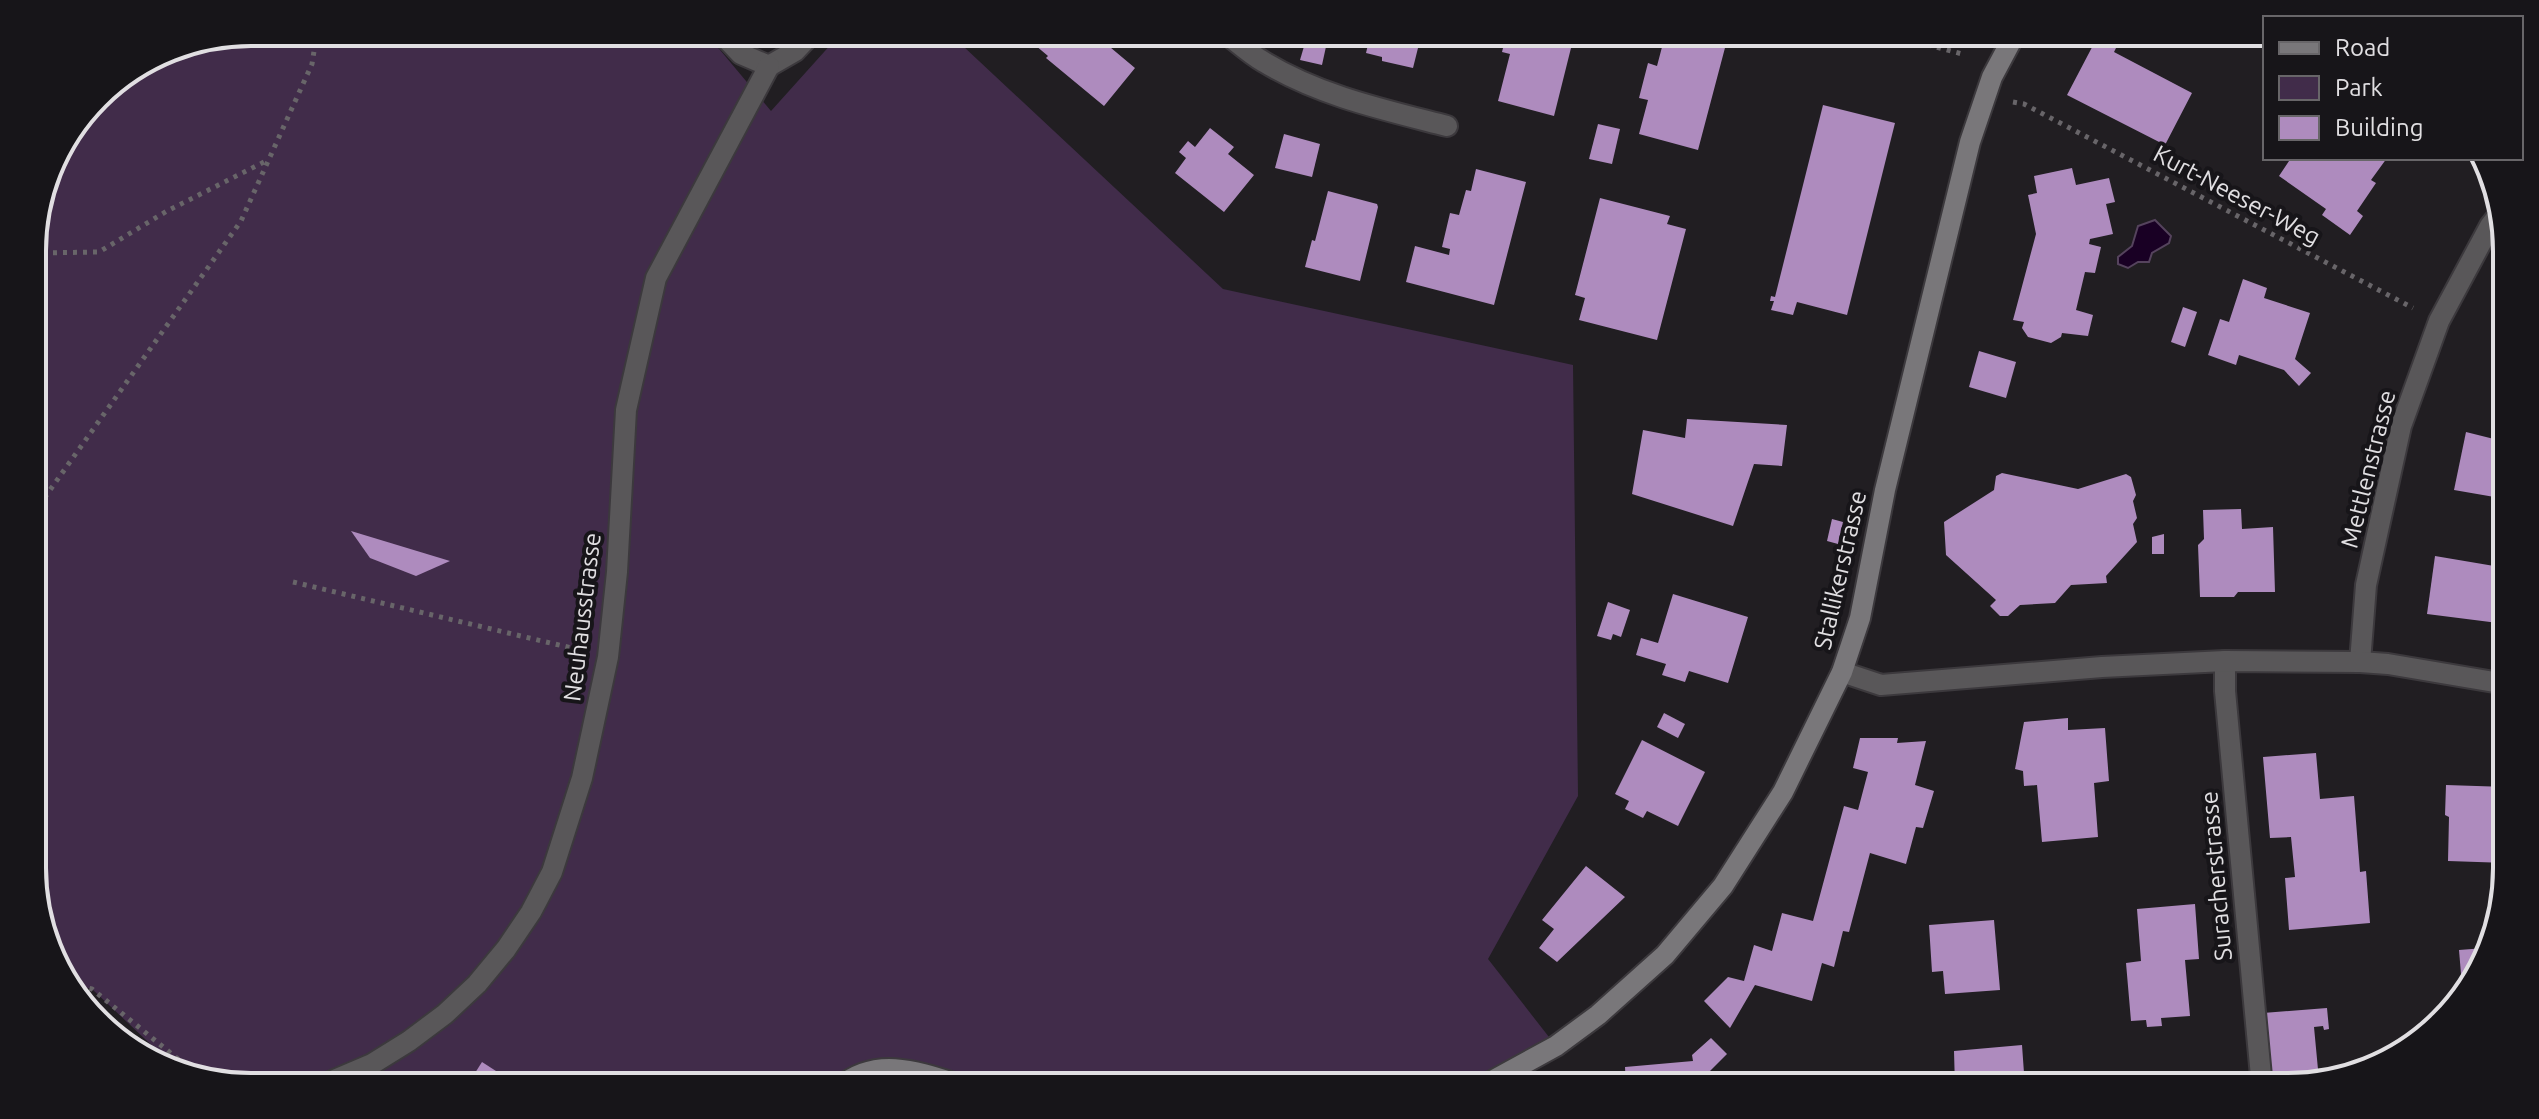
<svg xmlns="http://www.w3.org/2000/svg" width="2539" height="1119" font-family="Ubuntu,sans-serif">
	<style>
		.green { fill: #412c4a }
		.water { fill: #190024; stroke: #55435d; stroke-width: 2 }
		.building { fill: #ae8bbe }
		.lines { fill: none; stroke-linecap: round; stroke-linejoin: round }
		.street-casing { stroke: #3c393d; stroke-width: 24 }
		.secondary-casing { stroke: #3c393d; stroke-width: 24 }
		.path { stroke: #686569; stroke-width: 5; stroke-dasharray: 4 6; stroke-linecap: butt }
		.street { stroke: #595759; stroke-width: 20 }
		.secondary { stroke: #79777a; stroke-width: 20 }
		.labels { text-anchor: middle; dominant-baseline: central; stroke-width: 8; stroke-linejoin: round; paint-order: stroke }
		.street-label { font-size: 24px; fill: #e1dfe2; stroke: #171519 }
		.rim { fill: none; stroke: #e1dfe2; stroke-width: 4 }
	</style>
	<rect width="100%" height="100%" fill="#211e22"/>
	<!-- green -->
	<polygon class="green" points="251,32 705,32 771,111 842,32 948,32 1223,289 1573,365 1578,796 1488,959 1556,1046 1481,1087 966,1087 914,1071 840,1087 251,1087 181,1073 92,989 70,984 34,897 33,237 55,154 106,87 168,49"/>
	<!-- water -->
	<polygon class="water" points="2155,220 2171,236 2169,243 2152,253 2149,262 2138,262 2128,268 2118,264 2118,257 2132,246 2138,226"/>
	<!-- building -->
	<g class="building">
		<polygon points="1046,32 1092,32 1135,68 1104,106 1046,58 1048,56 1035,45"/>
		<polygon points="1371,32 1422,32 1413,68 1382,61 1382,57 1366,53"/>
		<polygon points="1507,32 1575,32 1554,116 1498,101 1510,54 1502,52"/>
		<polygon points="1666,32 1678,32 1726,44 1698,150 1639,134 1648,100 1639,98 1648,63 1657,66"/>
		<polygon points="2100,32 2124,32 2114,52 2192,93 2165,145 2067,95"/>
		<polygon points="2225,32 2247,32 2240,43"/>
		<polygon points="1309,39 1327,42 1322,65 1300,60 1305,43"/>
		<polygon points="1823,105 1895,123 1847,315 1797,302 1793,315 1771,310 1774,301 1770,301 1771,296 1775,297"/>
		<polygon points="1598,124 1620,129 1612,164 1589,159"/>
		<polygon points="1210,128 1234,147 1228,154 1254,175 1224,212 1175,173 1186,158 1179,152 1188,141 1195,147"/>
		<polygon points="1284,134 1320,144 1312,177 1275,168"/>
		<polygon points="2291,158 2387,158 2371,180 2376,183 2357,211 2363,216 2350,235 2322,215 2326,209 2279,176"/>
		<polygon points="2072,168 2076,185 2109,178 2115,202 2106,204 2113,234 2090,239 2089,244 2101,247 2095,273 2085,272 2076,310 2093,315 2088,336 2062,333 2061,337 2051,343 2028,337 2022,328 2024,322 2013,320 2036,234 2028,195 2037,193 2034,176"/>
		<polygon points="1476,169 1526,182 1494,305 1406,282 1415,246 1449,255 1450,249 1442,247 1450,213 1459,215 1466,190 1471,191"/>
		<polygon points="1328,191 1377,204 1378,207 1360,281 1305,267 1312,240 1315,241"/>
		<polygon points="1600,198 1670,216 1667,224 1686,229 1657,340 1579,320 1585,298 1575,295"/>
		<polygon points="2243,279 2267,288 2264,298 2310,313 2295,359 2311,373 2299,386 2284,370 2239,355 2236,365 2208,355 2220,319 2229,322"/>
		<polygon points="2183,307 2197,312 2185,347 2171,342"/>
		<polygon points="1979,351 2016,362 2006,398 1969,387"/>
		<polygon points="1687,419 1787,425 1782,466 1754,464 1733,526 1632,494 1643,430 1685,438"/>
		<polygon points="2466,432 2506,442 2506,499 2454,490"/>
		<polygon points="2002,473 2078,489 2126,474 2131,477 2136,495 2133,501 2137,518 2133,524 2137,542 2106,576 2107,583 2071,585 2055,603 2020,605 2008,616 2000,616 1990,606 1996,600 1946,555 1944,522 1994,490 1996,476"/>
		<polygon points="2241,509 2242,529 2273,527 2275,592 2238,592 2234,597 2200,597 2198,545 2204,539 2203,510"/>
		<polygon points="1832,519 1843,522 1838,544 1827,541"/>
		<polygon points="351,531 450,561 416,576 370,558"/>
		<polygon points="2164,534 2164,554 2152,554 2152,537"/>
		<polygon points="2435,556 2506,568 2506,624 2427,614"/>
		<polygon points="1673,594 1748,617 1728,683 1689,671 1685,682 1662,675 1666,664 1636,655 1641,638 1658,643"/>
		<polygon points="1608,602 1630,610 1621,637 1613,634 1611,640 1597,636"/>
		<polygon points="1664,713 1685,724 1678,738 1657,727"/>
		<polygon points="2068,718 2068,730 2105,728 2109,781 2094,783 2098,837 2042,842 2037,785 2024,786 2023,771 2015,769 2024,722"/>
		<polygon points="1860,738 1898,738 1897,743 1926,741 1915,785 1934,791 1923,828 1916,827 1906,864 1870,853 1849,932 1843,931 1834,967 1822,963 1812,1001 1755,985 1730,1028 1704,1001 1728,977 1744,981 1754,945 1772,951 1782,913 1813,921 1844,806 1858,810 1868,772 1853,768"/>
		<polygon points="1642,740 1705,772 1678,826 1647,811 1643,818 1625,809 1629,801 1615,794"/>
		<polygon points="2316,753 2320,799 2354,796 2360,872 2366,871 2370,923 2289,930 2285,878 2295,877 2291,837 2270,838 2263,757"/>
		<polygon points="2446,785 2507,787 2507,863 2448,861 2449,817 2445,815"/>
		<polygon points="1586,866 1625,897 1557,962 1539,948 1554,929 1542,920"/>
		<polygon points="2195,904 2199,959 2185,960 2190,1016 2161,1018 2162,1026 2147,1027 2146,1020 2131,1021 2126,963 2141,961 2137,909"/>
		<polygon points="1994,920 2000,990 1945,994 1943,971 1932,972 1929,925"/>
		<polygon points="2485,948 2486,956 2462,986 2459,950"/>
		<polygon points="2327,1008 2329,1029 2324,1030 2323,1026 2314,1027 2319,1080 2301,1087 2270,1087 2263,1013"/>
		<polygon points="1711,1038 1727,1054 1710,1071 1694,1072 1696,1087 1626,1087 1625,1067 1693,1061 1692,1055"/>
		<polygon points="2022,1045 2024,1073 1994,1076 1995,1087 1955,1087 1954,1051"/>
		<polygon points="482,1062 496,1071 490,1082 475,1073"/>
	</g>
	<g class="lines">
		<!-- street casing -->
		<g class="street-casing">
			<g id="street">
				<polyline points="720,32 741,54 769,66 795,51 813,32"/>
				<path d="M1224 32C1237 42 1250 54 1264 62 1320 96 1385 110 1447 126"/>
				<polyline points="2225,661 2225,691 2262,1087"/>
				<polyline points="2360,662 2366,585 2401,426 2439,321 2490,226 2501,212"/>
				<polyline points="1842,672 1881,685 2102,667 2225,661 2360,662 2388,664 2506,684"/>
				<polyline points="318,1087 372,1064 409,1041 445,1014 477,984 506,949 531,912 552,872 582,778 608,657 617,572 626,410 656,278 769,66"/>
			</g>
		</g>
		<!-- secondary casing -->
		<g class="secondary-casing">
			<g id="secondary">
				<path d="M840 1087C878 1054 924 1074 966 1087"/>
				<polyline points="1481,1087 1556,1046 1598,1015 1665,955 1723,886 1783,792 1842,672 1860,618 1885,490 1970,142 1992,77 2016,32"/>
			</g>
		</g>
		<!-- path -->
		<g class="path">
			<polyline points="1879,32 1966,55"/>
			<polyline points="2013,102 2024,104 2413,308"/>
			<polyline points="33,253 99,252 167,211 268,160"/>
			<polyline points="33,514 241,221 312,64 317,32"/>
			<polyline points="293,582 580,650"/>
			<polyline points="70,984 92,989 200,1077"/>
		</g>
		<!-- street -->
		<use href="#street" class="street"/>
		<!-- secondary -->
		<use href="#secondary" class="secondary"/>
	</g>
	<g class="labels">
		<!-- street labels -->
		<g class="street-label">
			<text transform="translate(2237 195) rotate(28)">Kurt-Neeser-Weg</text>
			<text transform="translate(2368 469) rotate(-76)">Mettlenstrasse</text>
			<text transform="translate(1840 570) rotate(-77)">Stallikerstrasse</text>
			<text transform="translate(582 617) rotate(-83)">Neuhausstrasse</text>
			<text transform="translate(2216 876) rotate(-95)">Suracherstrasse</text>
		</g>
	</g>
	<!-- crop -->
	<path d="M0 0H2539V1119H0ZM251 46H2288A205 205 0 0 1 2493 251V868A205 205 0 0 1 2288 1073H251A205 205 0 0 1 46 868V251A205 205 0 0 1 251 46Z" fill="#171519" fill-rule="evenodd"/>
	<path class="rim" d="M251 46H2288A205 205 0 0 1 2493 251V868A205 205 0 0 1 2288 1073H251A205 205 0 0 1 46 868V251A205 205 0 0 1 251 46Z"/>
	<!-- legend -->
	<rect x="2263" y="16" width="260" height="144" fill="#171519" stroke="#686669" stroke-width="2"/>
	<rect x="2279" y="42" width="40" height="12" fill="#79777a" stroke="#686669" stroke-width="2"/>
	<text x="2335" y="56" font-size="24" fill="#e1dfe2">Road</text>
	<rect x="2279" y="76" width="40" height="24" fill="#412c4a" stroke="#686669" stroke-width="2"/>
	<text x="2335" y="96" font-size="24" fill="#e1dfe2">Park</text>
	<rect x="2279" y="116" width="40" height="24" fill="#ae8bbe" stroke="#686669" stroke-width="2"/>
	<text x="2335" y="136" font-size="24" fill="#e1dfe2">Building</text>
</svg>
